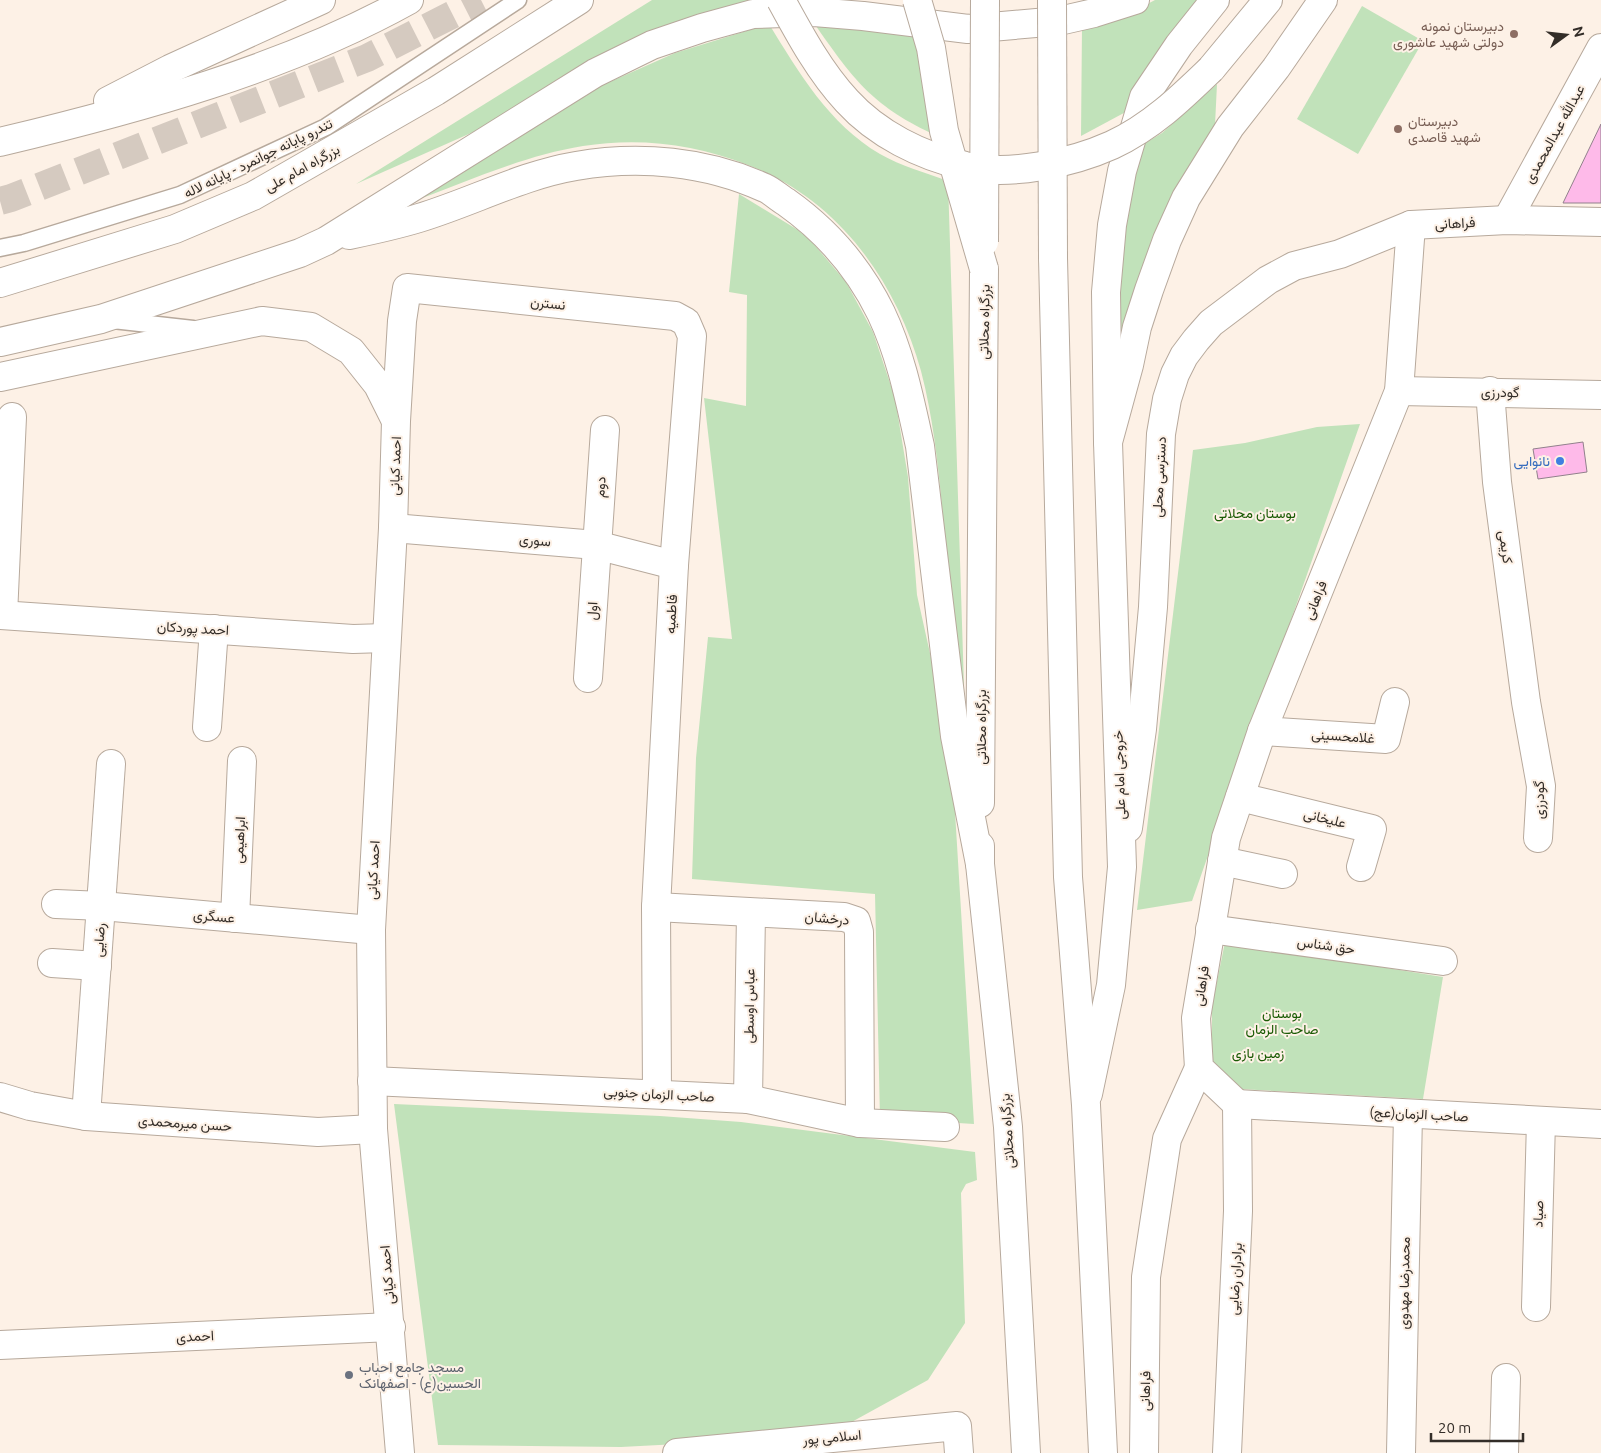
<svg xmlns="http://www.w3.org/2000/svg" width="1601" height="1453" font-family="Ubuntu,Vazirmatn,sans-serif">
	<style>
		.green { fill: #c1e2ba }
		.building { fill: #febae9; stroke: #91818c }
		.lines { fill: none; stroke-linecap: round; stroke-linejoin: round }
		.highway-tunnel { stroke: #d5cac0; stroke-width: 28; stroke-dasharray: 28 14; stroke-linecap: butt }
		.lane-casing { stroke: #b7a99c; stroke-width: 19 }
		.street-casing { stroke: #b7a99c; stroke-width: 30 }
		.secondary-casing { stroke: #b7a99c; stroke-width: 30 }
		.highway-casing { stroke: #b7a99c; stroke-width: 30 }
		.lane { stroke: #fff; stroke-width: 16 }
		.street { stroke: #fff; stroke-width: 28 }
		.secondary { stroke: #fff; stroke-width: 28 }
		.highway { stroke: #fff; stroke-width: 28 }
		.highway-bridge-casing { stroke: #b7a99c; stroke-width: 30; stroke-linecap: butt }
		.highway-bridge { stroke: #fff; stroke-width: 28 }
		.education-dot { fill: #8d6e63; stroke: #fdf1e6; stroke-width: 2 }
		.shop-dot { fill: #3f7fe0; stroke: #fdf1e6; stroke-width: 2 }
		.worship-dot { fill: #6b7280; stroke: #fdf1e6; stroke-width: 2 }
		.labels { text-anchor: middle; dominant-baseline: central; stroke-width: 4; stroke-linejoin: round; paint-order: stroke }
		.education-label { font-size: 14px; fill: #785e54; stroke: #fdf1e6; text-anchor: end }
		.street-label { font-size: 14px; fill: #332d28; stroke: #fdf1e6 }
		.shop-label { font-size: 14px; fill: #366cbe; stroke: #fdf1e6; text-anchor: end }
		.park-label { font-size: 14px; fill: #195a03; stroke: #fdf1e6 }
		.worship-label { font-size: 14px; fill: #5b616d; stroke: #fdf1e6; text-anchor: start }
	</style>
	<rect width="100%" height="100%" fill="#fdf1e6"/>
	<!-- green -->
	<g class="green">
		<polygon points="652,0 759,0 762,4 356,184"/>
		<polygon points="1155,0 1197,0 1135,107 1081,136 1082,26 1136,10"/>
		<polygon points="1362,6 1423,41 1358,154 1297,119"/>
		<path d="M769 24C799 73 829 124 880 154 901 166 926 173 948 181L966 750C959 682 953 615 946 547 940 488 936 428 921 371 896 280 837 199 748 165 695 144 639 137 583 146 522 156 466 182 409 203L596 88 675 53Z"/>
		<path d="M816 26 914 33 937 136C874 107 855 82 816 26Z"/>
		<polygon points="1217,84 1215,125 1119,360 1122,243 1139,147 1162,133"/>
		<polygon points="739,194 798,230 812,242 846,282 873,332 895,398 908,477 917,595 938,689 953,779 974,1124 880,1118 875,894 692,879 696,758 708,637 732,639 704,398 746,406 747,295 729,292"/>
		<polygon points="1360,424 1192,901 1137,910 1193,450 1245,443 1317,427"/>
		<polygon points="1225,942 1443,977 1423,1099 1239,1089 1212,1061 1212,1006"/>
		<polygon points="394,1104 660,1116 741,1122 975,1152 977,1180 966,1184 961,1193 965,1323 928,1380 848,1424 773,1439 621,1447 438,1445"/>
	</g>
	<!-- building -->
	<g class="building">
		<polygon points="1601,124 1601,203 1563,203"/>
		<polygon points="1583,442 1587,472 1538,479 1533,449"/>
	</g>
	<g class="lines">
		<!-- highway-tunnel -->
		<polyline class="highway-tunnel" points="0,201 11,198 367,58 481,0"/>
		<!-- lane casing -->
		<g class="lane-casing">
			<g id="lane">
				<polyline points="0,248 24,243 180,195 326,127 518,0"/>
				<polyline points="113,320 193,329"/>
			</g>
		</g>
		<!-- street casing -->
		<g class="street-casing">
			<g id="street">
				<polyline points="1507,220 1601,48"/>
				<polyline points="0,377 262,321 311,327 351,351 378,385 395,419"/>
				<polyline points="1399,391 1601,395"/>
				<polyline points="1490,391 1497,482 1526,702 1541,786 1538,838"/>
				<polyline points="393,528 596,545 674,565"/>
				<polyline points="0,615 353,639 386,638"/>
				<polyline points="3,615 12,417"/>
				<polyline points="588,678 605,430"/>
				<polyline points="207,727 214,629"/>
				<polyline points="1262,731 1386,739 1395,702"/>
				<polyline points="1240,797 1372,829 1361,867"/>
				<polyline points="1128,828 1142,729 1153,607 1161,434 1167,399 1175,374 1184,356 1196,340 1211,323 1268,280 1294,266 1340,254 1411,225 1507,220 1601,222"/>
				<polyline points="1222,861 1283,874"/>
				<polyline points="56,904 102,906 371,930"/>
				<polyline points="656,907 844,917 856,921 859,932 860,1123"/>
				<polyline points="235,918 242,761"/>
				<polyline points="1210,929 1443,961"/>
				<polyline points="52,963 97,966"/>
				<polyline points="372,1081 748,1099 860,1123 945,1127"/>
				<polyline points="0,1097 30,1106 86,1116 318,1132 373,1129"/>
				<polyline points="748,1099 751,913"/>
				<polyline points="1237,1104 1199,1068 1196,1018 1226,838 1262,731 1399,391 1411,225"/>
				<polyline points="1237,1104 1601,1124"/>
				<polyline points="86,1116 111,764"/>
				<polyline points="1536,1307 1541,1121"/>
				<polyline points="0,1345 391,1327"/>
				<polyline points="400,1453 373,1129 371,930 393,528 396,421 402,321 407,288 675,316 686,322 692,336 674,565 656,907 657,1094"/>
				<polyline points="677,1453 957,1426 959,1453"/>
				<polyline points="1144,1453 1146,1277 1167,1139 1199,1068"/>
				<polyline points="1227,1453 1238,1211 1237,1104"/>
				<polyline points="1401,1453 1408,1114"/>
				<polyline points="1504,1453 1506,1378"/>
			</g>
		</g>
		<!-- secondary casing -->
		<g class="secondary-casing">
			<polyline id="secondary" points="1088,1094 1111,985 1122,867 1108,442 1129,365 1137,327 1149,290 1167,240 1186,198 1230,127 1276,68 1323,0"/>
		</g>
		<!-- highway casing -->
		<g class="highway-casing">
			<g id="highway">
				<polyline points="1211,69 1268,0"/>
				<polyline points="108,101 170,69 321,0"/>
				<path d="M0 142C138 109 285 69 409 0"/>
				<path d="M349 235C373 230 396 225 419 218 472 202 522 175 576 166 639 155 706 161 765 188 772 191 779 198 786 202 827 231 859 268 881 313 901 355 910 401 920 446L955 736 980 864"/>
				<polyline points="1053,258 1068,877 1086,1105 1103,1453"/>
				<polyline points="0,283 175,229 253,196 436,91 579,0"/>
				<polyline points="0,342 101,319 300,253 326,241 595,73 652,45 702,28 753,14 814,12 863,16 968,29 1059,21 1094,13 1135,0"/>
				<polyline points="1108,442 1106,292 1112,225 1122,171 1144,97 1179,45 1215,0"/>
				<polyline points="980,803 984,269"/>
				<polyline points="980,846 980,864 1008,1127 1026,1453"/>
			</g>
		</g>
		<!-- lane -->
		<use href="#lane" class="lane"/>
		<!-- street -->
		<use href="#street" class="street"/>
		<!-- secondary -->
		<use href="#secondary" class="secondary"/>
		<!-- highway -->
		<use href="#highway" class="highway"/>
		<!-- highway-bridge casing -->
		<g class="highway-bridge-casing">
			<g id="highway-bridge">
				<path d="M781 0C800 35 820 72 847 101 877 134 921 156 965 166 1008 177 1072 163 1112 145 1151 127 1181 98 1211 69"/>
				<polyline points="917,0 931,48 944,131 984,269"/>
				<polyline points="1052,0 1053,258"/>
				<polyline points="984,242 985,0"/>
			</g>
		</g>
		<!-- highway-bridge -->
		<use href="#highway-bridge" class="highway-bridge"/>
	</g>
	<!-- markers -->
	<g class="education-dot">
		<circle cx="1514" cy="34" r="5"/>
		<circle cx="1398" cy="129" r="5"/>
	</g>
	<circle class="shop-dot" cx="1560" cy="461" r="5"/>
	<circle class="worship-dot" cx="349" cy="1375" r="5"/>
	<g class="labels">
		<!-- education labels -->
		<g class="education-label">
			<text x="1504" y="26">دبیرستان نمونه<tspan x="1504" dy="16">دولتی شهید عاشوری</tspan></text>
			<text x="1408" y="121" text-anchor="start">دبیرستان<tspan x="1408" dy="16">شهید قاصدی</tspan></text>
		</g>
		<!-- street labels -->
		<g class="street-label">
			<text transform="translate(1554 134) rotate(-61)">عبدالله عبدالمحمدی</text>
			<text transform="translate(258 158) rotate(-26)">تندرو پایانه جوانمرد - پایانه لاله</text>
			<text transform="translate(302 168) rotate(-29)">بزرگراه امام علی</text>
			<text transform="translate(1455 223) rotate(-3)">فراهانی</text>
			<text transform="translate(548 303) rotate(6)">نسترن</text>
			<text transform="translate(984 322) rotate(-89)">بزرگراه محلاتی</text>
			<text transform="translate(1500 392) rotate(1)">گودرزی</text>
			<text transform="translate(395 466) rotate(-88)">احمد کیانی</text>
			<text transform="translate(1159 477) rotate(-87)">دسترسی محلی</text>
			<text transform="translate(600 487) rotate(-86)">دوم</text>
			<text transform="translate(535 540) rotate(5)">سوری</text>
			<text transform="translate(1506 547) rotate(82)">کریمی</text>
			<text transform="translate(1315 600) rotate(-68)">فراهانی</text>
			<text transform="translate(592 611) rotate(-87)">اول</text>
			<text transform="translate(671 614) rotate(-87)">فاطمیه</text>
			<text transform="translate(193 628) rotate(3)">احمد پوردکان</text>
			<text transform="translate(981 727) rotate(-90)">بزرگراه محلاتی</text>
			<text transform="translate(1343 736) rotate(4)">غلامحسینی</text>
			<text transform="translate(1119 775) rotate(-92)">خروجی امام علی</text>
			<text transform="translate(1539 800) rotate(-90)">گودرزی</text>
			<text transform="translate(1325 818) rotate(14)">علیخانی</text>
			<text transform="translate(239 840) rotate(-87)">ابراهیمی</text>
			<text transform="translate(373 870) rotate(-87)">احمد کیانی</text>
			<text transform="translate(214 916) rotate(5)">عسگری</text>
			<text transform="translate(827 918) rotate(5)">درخشان</text>
			<text transform="translate(99 940) rotate(-86)">رضایی</text>
			<text transform="translate(1326 945) rotate(8)">حق شناس</text>
			<text transform="translate(1201 986) rotate(-81)">فراهانی</text>
			<text transform="translate(749 1006) rotate(-89)">عباس اوسطی</text>
			<text transform="translate(659 1094) rotate(3)">صاحب الزمان جنوبی</text>
			<text transform="translate(1419 1114) rotate(3)">صاحب الزمان(عج)</text>
			<text transform="translate(185 1123) rotate(4)">حسن میرمحمدی</text>
			<text transform="translate(1007 1131) rotate(-94)">بزرگراه محلاتی</text>
			<text transform="translate(1538 1214) rotate(-88)">صیاد</text>
			<text transform="translate(387 1275) rotate(-95)">احمد کیانی</text>
			<text transform="translate(1235 1279) rotate(-87)">برادران رضایی</text>
			<text transform="translate(1404 1283) rotate(-89)">محمدرضا مهدوی</text>
			<text transform="translate(195 1336) rotate(-3)">احمدی</text>
			<text transform="translate(1145 1391) rotate(-89)">فراهانی</text>
			<text transform="translate(832 1437) rotate(-5)">اسلامی پور</text>
		</g>
		<!-- shop labels -->
		<g class="shop-label">
			<text x="1550" y="461">نانوایی</text>
		</g>
		<!-- park labels -->
		<g class="park-label">
			<text x="1255" y="513">بوستان محلاتی</text>
			<text x="1282" y="1013">بوستان<tspan x="1282" dy="16">صاحب الزمان</tspan></text>
			<text x="1258" y="1053">زمین بازی</text>
		</g>
		<!-- worship labels -->
		<g class="worship-label">
			<text x="359" y="1367">مسجد جامع احباب<tspan x="359" dy="16">الحسین(ع) - اصفهانک</tspan></text>
		</g>
	</g>
	<!-- north arrow -->
	<g transform="translate(1566 35) rotate(75)" stroke="#fdf1e6" stroke-width="4" paint-order="stroke">
	<path d="M0-4L9 19L0 12L-9 19Z" fill="#332d28"/>
	<text y="-8" font-size="14" font-weight="bold" text-anchor="middle" fill="#332d28">N</text>
	</g>
	<!-- scale -->
	<path d="M1431 1433v8h92v-8" fill="none" stroke="#332d28" stroke-width="2.5"/>
	<text x="1438" y="1433" font-size="15" fill="#332d28" stroke="#fdf1e6" stroke-width="4" paint-order="stroke">20 m</text>
</svg>
